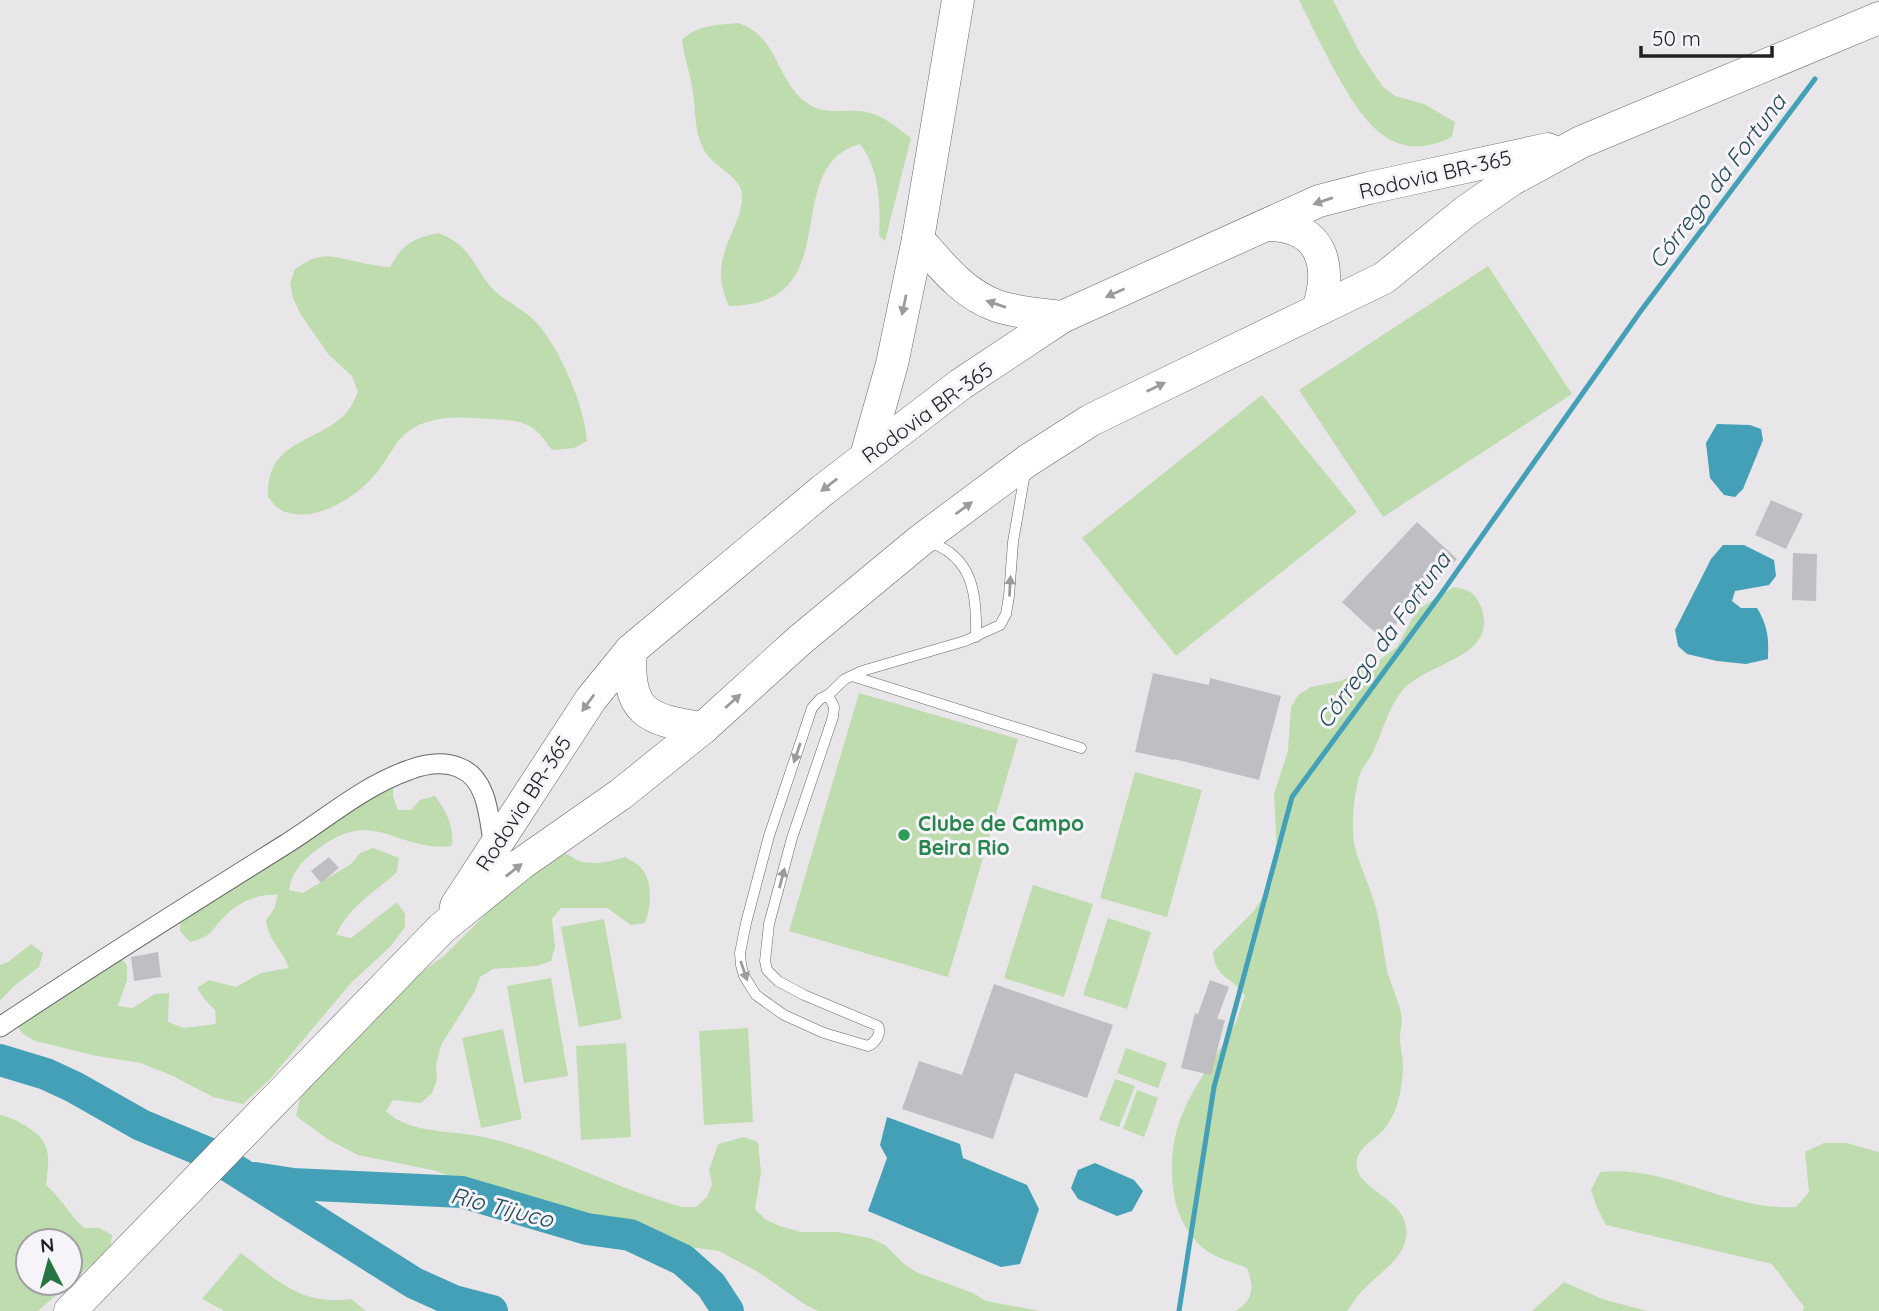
<svg xmlns="http://www.w3.org/2000/svg" width="1879" height="1311" font-family="Quicksand,sans-serif">
	<style>
		.green { fill: #bedcae }
		.water { fill: #43a0b7 }
		.lines { fill: none; stroke-linecap: round; stroke-linejoin: round }
		.stream { stroke: #43a0b7; stroke-width: 5 }
		.river { stroke: #43a0b7; stroke-width: 32 }
		.building { fill: #bfbfc3 }
		.service-casing { stroke: #686669; stroke-width: 11 }
		.minor-casing { stroke: #686669; stroke-width: 21 }
		.primary-casing { stroke: #686669; stroke-width: 33 }
		.service { stroke: #fff; stroke-width: 10 }
		.minor { stroke: #fff; stroke-width: 19 }
		.primary { stroke: #fff; stroke-width: 32 }
		.oneway { fill: #9b9b9c }
		.leisure-dot { fill: #2e9e5b; stroke: #f6f4f8; stroke-width: 2.5 }
		.labels { text-anchor: middle; dominant-baseline: central; stroke-width: 6; stroke-linejoin: round; paint-order: stroke }
		.street-label { font-size: 21px; fill: #212022; stroke: #f6f4f8 }
		.leisure-label { font-size: 21px; font-weight: bold; fill: #27864d; stroke: #f6f4f8; text-anchor: start }
		.water-label { font-size: 23px; font-style: italic; fill: #204954; stroke: #f6f4f8 }
	</style>
	<rect width="100%" height="100%" fill="#e9e6ea"/>
	<!-- green -->
	<g class="green">
		<path d="M1299 0H1333L1360 53 1383 87 1395 96 1424 104 1455 122 1452 137C1391 167 1362 119 1336 73 1323 49 1311 25 1299 0Z"/>
		<path d="M738 23C779 36 775 80 807 103 825 117 849 107 870 113 885 117 899 129 911 138L885 241 879 235C881 205 879 168 860 144 777 167 851 305 729 306 714 273 722 256 735 225 739 215 743 204 742 193 739 175 712 166 704 150 694 132 696 113 693 93 691 75 684 58 682 40 698 25 716 25 738 23Z"/>
		<path d="M438 233C469 244 472 263 490 286 501 299 520 307 533 319 558 343 585 406 587 441L574 448 552 450C532 421 524 421 489 419 465 417 437 415 415 427 397 437 392 452 381 467 362 495 312 528 279 509 274 506 271 500 268 497 267 443 307 445 340 419 349 412 353 403 358 392L352 376 329 355 301 315 293 298 290 283 295 269C303 264 311 258 321 257 337 254 369 267 390 267 403 244 412 239 438 233Z"/>
		<polygon points="1488,266 1572,394 1383,517 1299,390"/>
		<polygon points="1262,395 1357,512 1176,656 1082,538"/>
		<path d="M1454 587C1468 589 1476 593 1481 607 1500 658 1427 662 1403 690 1388 707 1383 732 1373 752 1370 759 1363 766 1360 774 1354 794 1351 823 1354 843 1359 865 1370 886 1376 908 1381 929 1383 949 1387 970 1391 987 1401 1004 1402 1021 1402 1026 1400 1031 1400 1037 1400 1047 1403 1058 1403 1068 1402 1089 1398 1112 1385 1128 1377 1138 1360 1146 1357 1159 1350 1186 1399 1196 1405 1223 1413 1252 1385 1268 1367 1286 1359 1293 1353 1302 1347 1311H1235C1254 1301 1254 1286 1247 1268 1233 1262 1215 1258 1203 1248 1185 1232 1175 1211 1173 1187 1165 1116 1201 1083 1234 1026 1239 1017 1241 1005 1245 996 1232 976 1215 979 1213 952L1253 912 1272 884 1277 856 1274 794 1288 751 1291 707 1298 695 1311 687 1341 681 1374 664 1397 647 1417 610Z"/>
		<polygon points="859,693 1018,739 948,977 789,931"/>
		<polygon points="1135,772 1202,790 1167,917 1100,898"/>
		<path d="M393 782V797L398 810H411L420 800 435 796C447 812 454 827 452 846 394 852 375 804 315 851 301 862 292 872 289 890L303 893 351 864 360 853 373 848 399 858 397 872C373 894 351 904 336 935L351 938 397 902 405 914V927L390 947 352 982 270 1079 243 1104 213 1097 173 1076 141 1063 97 1056 35 1041 23 1034 14 1022 118 954 127 965V980L118 1006 133 1008 155 994 169 993 168 1022 184 1028 216 1024 215 1010 205 1000 197 988 209 980 236 987 261 973 289 968C282 949 268 940 266 920L274 909 278 895C260 893 239 902 226 915 210 930 216 935 190 942L180 931V916Z"/>
		<path d="M556 852C572 853 571 859 583 862 597 865 612 861 625 857 630 860 637 863 640 867 654 880 651 907 645 923L631 925 607 908H561L552 919 555 947 551 961 537 966 493 969 480 977 475 991 441 1045 436 1065 437 1080 432 1093 421 1103 393 1100 386 1111C410 1135 456 1130 488 1138 555 1154 616 1189 682 1207H696L707 1197 712 1184 709 1170 718 1144 744 1137 758 1142 761 1173 755 1209 766 1220 780 1226 801 1232H837L870 1238 885 1245 904 1264 916 1272 973 1293 986 1301 1040 1311H818L806 1305 758 1272 719 1251 660 1243 630 1232 540 1210 511 1198 480 1190 437 1171 358 1155 329 1140 296 1116 300 1098 318 1074 422 972 445 955 504 896Z"/>
		<polygon points="1033,885 1093,904 1064,997 1004,978"/>
		<polygon points="1108,918 1151,932 1127,1009 1083,995"/>
		<polygon points="604,919 622,1019 579,1027 561,927"/>
		<polygon points="31,944 43,953 39,967 14,986 0,1001 0,965 8,962"/>
		<polygon points="551,978 568,1076 524,1083 507,986"/>
		<polygon points="748,1028 753,1122 704,1125 699,1031"/>
		<polygon points="503,1029 522,1119 481,1128 462,1038"/>
		<polygon points="626,1043 631,1137 581,1140 576,1046"/>
		<polygon points="1126,1048 1167,1063 1158,1088 1117,1073"/>
		<polygon points="1115,1079 1135,1086 1119,1127 1099,1120"/>
		<polygon points="1137,1090 1158,1098 1144,1137 1123,1129"/>
		<path d="M0 1115C10 1117 17 1121 26 1126 53 1143 49 1156 46 1185 61 1198 70 1215 84 1228H99L112 1235 110 1249 70 1283V1241H28V1283H70L38 1311H0Z"/>
		<path d="M1824 1143H1846L1879 1152V1311H1803L1804 1307 1772 1264 1606 1225 1597 1208 1591 1190 1600 1172C1673 1165 1725 1211 1796 1207L1809 1192 1805 1152Z"/>
		<path d="M241 1253C278 1281 302 1306 351 1299L366 1311H224L202 1299Z"/>
		<polygon points="1564,1282 1602,1299 1647,1311 1532,1311"/>
	</g>
	<!-- water -->
	<g class="water">
		<polygon points="1717,424 1750,425 1761,429 1763,440 1743,489 1735,497 1724,495 1710,478 1706,443"/>
		<path d="M1723 545H1744L1774 560 1776 576 1769 585 1735 591 1732 601 1741 608H1757C1768 626 1769 639 1768 659L1746 664 1717 661 1687 654 1678 646 1675 630 1711 559Z"/>
		<polygon points="887,1117 960,1144 963,1158 1027,1185 1039,1209 1020,1264 1001,1267 868,1211 887,1158 880,1145"/>
		<polygon points="1095,1163 1134,1180 1143,1191 1132,1211 1117,1216 1078,1199 1071,1188 1078,1170"/>
	</g>
	<g class="lines">
		<!-- stream -->
		<polyline class="stream" points="1179,1311 1214,1087 1292,797 1441,594 1640,312 1815,79"/>
		<!-- river -->
		<g class="river">
			<polyline points="0,1060 46,1074 74,1087 141,1125 208,1153 414,1283 454,1301 492,1311"/>
			<polyline points="255,1178 293,1184 462,1192 587,1229 630,1235 683,1260 711,1285 728,1311"/>
		</g>
	</g>
	<!-- building -->
	<g class="building">
		<polygon points="1771,500 1803,514 1786,549 1755,535"/>
		<polygon points="1417,522 1457,559 1382,639 1342,602"/>
		<polygon points="1793,553 1817,554 1816,601 1792,600"/>
		<polygon points="1153,673 1209,685 1210,678 1281,696 1259,780 1174,759 1174,760 1135,752"/>
		<polygon points="329,857 339,868 321,883 311,871"/>
		<polygon points="158,952 161,977 134,981 131,957"/>
		<polygon points="1210,980 1229,987 1217,1019 1225,1020 1211,1075 1181,1068 1195,1013 1198,1014"/>
		<polygon points="994,984 1113,1025 1087,1098 1015,1073 993,1139 902,1109 919,1061 962,1075"/>
	</g>
	<g class="lines">
		<!-- service casing -->
		<g class="service-casing">
			<g id="service">
				<path d="M929 542C974 557 977 596 976 637"/>
				<polyline points="852,676 1081,748"/>
				<path d="M828 695 834 707 833 717 792 838 769 924 765 961 767 970 778 981 804 995 878 1026C882 1034 875 1043 868 1046L824 1033 784 1015 756 995 744 976 741 965 740 953 746 923 769 836 812 708 820 699 828 695 845 679 862 671 965 641 1000 625 1006 614 1009 596 1013 542 1025 473"/>
			</g>
		</g>
		<!-- minor casing -->
		<g class="minor-casing">
			<path id="minor" d="M0 1027C94 964 190 904 286 844 326 819 363 786 409 770 425 764 444 761 460 768 489 779 489 822 494 847"/>
		</g>
		<!-- primary casing -->
		<g class="primary-casing">
			<g id="primary">
				<path d="M1269 225C1321 226 1333 264 1318 309"/>
				<path d="M918 239C941 265 963 294 997 306 1018 313 1041 314 1062 317"/>
				<polyline points="866,456 892,364 918,239 958,0"/>
				<path d="M631 650C626 713 647 720 703 728"/>
				<polyline points="456,906 591,699 631,650 823,490 961,384 1062,317 1319,201 1369,188 1548,149"/>
				<polyline points="70,1311 442,928 521,864 621,794 703,728 800,640 921,540 1027,461 1091,420 1384,278 1465,212 1511,180 1581,142 1879,18"/>
			</g>
		</g>
		<!-- service -->
		<use href="#service" class="service"/>
		<!-- minor -->
		<use href="#minor" class="minor"/>
		<!-- primary -->
		<use href="#primary" class="primary"/>
	</g>
	<!-- one-way arrows -->
	<defs><path id="oneway-solid" d="M-6-.8H1V-3.2L6.5 0L1 3.2V.8H-6Z" transform="scale(1.75)"/></defs>
	<g class="oneway">
		<use href="#oneway-solid" transform="translate(1323 201) rotate(161)"/>
		<use href="#oneway-solid" transform="translate(1115 293) rotate(156)"/>
		<use href="#oneway-solid" transform="translate(996 304) rotate(-161)"/>
		<use href="#oneway-solid" transform="translate(904 305) rotate(102)"/>
		<use href="#oneway-solid" transform="translate(1156 387) rotate(-26)"/>
		<use href="#oneway-solid" transform="translate(829 485) rotate(142)"/>
		<use href="#oneway-solid" transform="translate(964 508) rotate(-36)"/>
		<use href="#oneway-solid" transform="translate(1010 586) rotate(-87)"/>
		<use href="#oneway-solid" transform="translate(733 701) rotate(-42)"/>
		<use href="#oneway-solid" transform="translate(588 703) rotate(126)"/>
		<use href="#oneway-solid" transform="translate(797 753) rotate(109)"/>
		<use href="#oneway-solid" transform="translate(514 870) rotate(-38)"/>
		<use href="#oneway-solid" transform="translate(782 878) rotate(-75)"/>
		<use href="#oneway-solid" transform="translate(744 971) rotate(71)"/>
	</g>
	<!-- markers -->
	<circle class="leisure-dot" cx="904" cy="835" r="7"/>
	<g class="labels">
		<!-- street labels -->
		<g class="street-label">
			<text transform="translate(1435 174) rotate(-13)">Rodovia BR-365</text>
			<text transform="translate(927 412) rotate(-36)">Rodovia BR-365</text>
			<text transform="translate(523 803) rotate(-57)">Rodovia BR-365</text>
		</g>
		<!-- leisure labels -->
		<g class="leisure-label">
			<text x="918" y="823">Clube de Campo<tspan x="918" dy="24">Beira Rio</tspan></text>
		</g>
		<!-- water labels -->
		<g class="water-label">
			<text transform="translate(1717 181) rotate(-53)">Córrego da Fortuna</text>
			<text transform="translate(1383 640) rotate(-54)">Córrego da Fortuna</text>
			<text transform="translate(502 1207) rotate(14)">Rio Tijuco</text>
		</g>
	</g>
	<!-- north arrow -->
	<g transform="translate(49 1262) rotate(354)"><circle r="33" fill="#f6f4f8" stroke="#a19fa2" stroke-width="2"/>
	<path d="M0-5L12 26L0 18L-12 26Z" fill="#287544"/>
	<text y="-10" font-size="19" font-weight="bold" text-anchor="middle" fill="#212022">N</text>
	</g>
	<!-- scale -->
	<path d="M1641 46v10h131v-10" fill="none" stroke="#212022" stroke-width="3.5"/>
	<text x="1652" y="46" font-size="21" fill="#212022" stroke="#f6f4f8" stroke-width="5" paint-order="stroke">50 m</text>
</svg>
